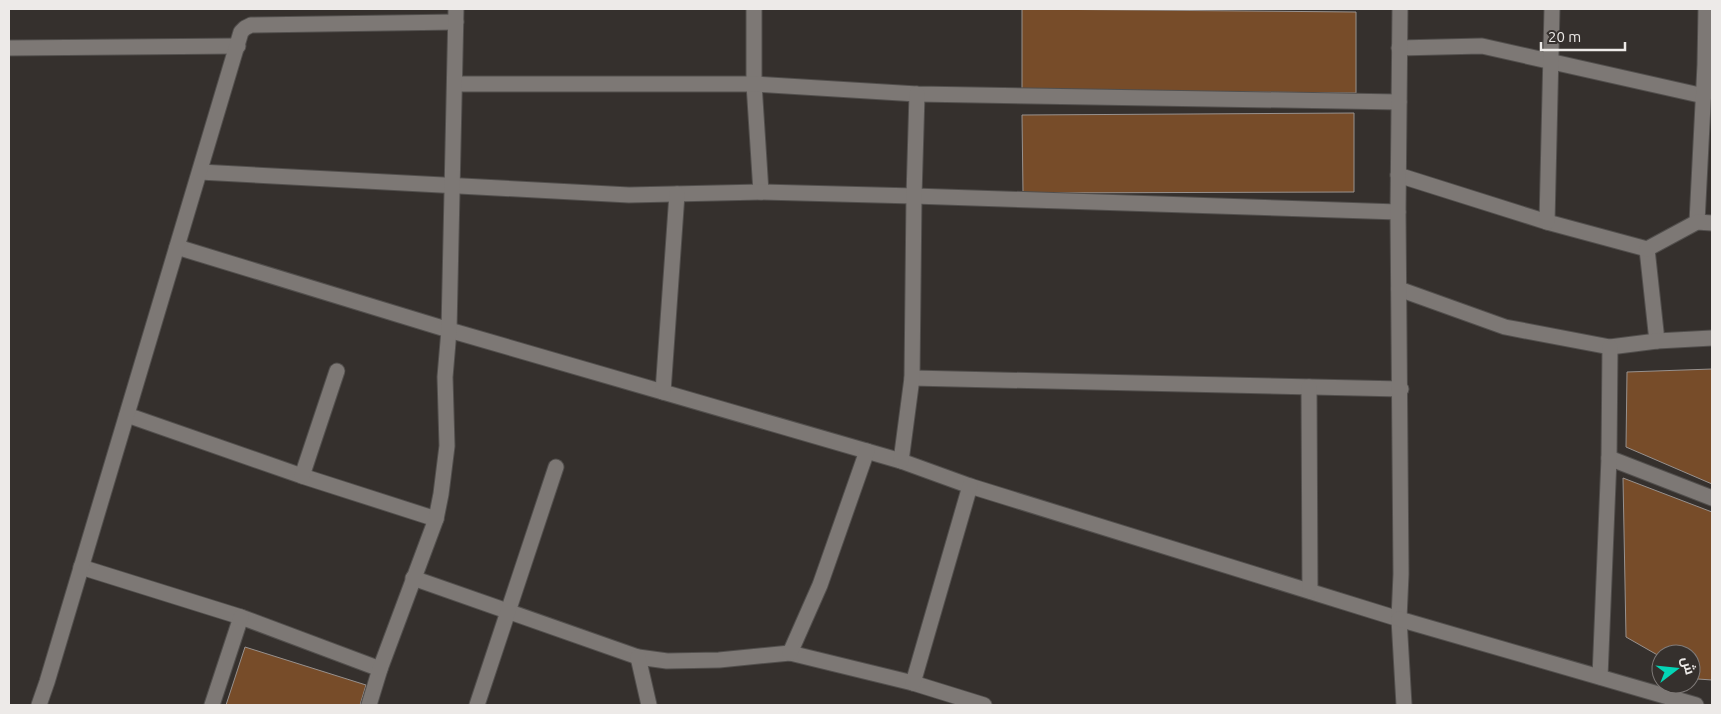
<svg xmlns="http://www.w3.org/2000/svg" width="1721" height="714" font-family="Ubuntu,Cairo,sans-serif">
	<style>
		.building { fill: #774c29; stroke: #97918e }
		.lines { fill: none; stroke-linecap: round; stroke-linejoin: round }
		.street-casing { stroke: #524f4d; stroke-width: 17 }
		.secondary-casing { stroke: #524f4d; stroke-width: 17 }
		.street { stroke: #7d7875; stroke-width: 15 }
		.secondary { stroke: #7d7875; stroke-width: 15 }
	</style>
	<rect width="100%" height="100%" fill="#35302d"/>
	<!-- building -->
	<g class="building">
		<polygon points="1022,9 1356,12 1356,93 1022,90"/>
		<polygon points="1354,113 1354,192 1023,193 1022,115"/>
		<polygon points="1712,369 1712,484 1626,447 1627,372"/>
		<polygon points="1623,478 1712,512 1712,680 1698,679 1691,675 1691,654 1661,654 1661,657 1626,637"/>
		<polygon points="245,647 366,685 360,705 226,705"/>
	</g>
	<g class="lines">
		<!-- street casing -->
		<g class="street-casing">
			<g id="street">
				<polyline points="754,9 754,84 761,192"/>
				<polyline points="9,48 238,46"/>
				<polyline points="1399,48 1482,46 1704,96"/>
				<polyline points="455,84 754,84 917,94 1399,102"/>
				<polyline points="200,172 629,195 761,192 914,196 1398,212"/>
				<polyline points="1398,175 1547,222 1647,249 1657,341"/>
				<polyline points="1547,222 1552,9"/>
				<polyline points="1697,222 1705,65 1706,9"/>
				<polyline points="177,247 449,330 901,461 970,486 1399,619"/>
				<polyline points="1647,249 1697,222 1712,223"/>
				<polyline points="1399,289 1505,327 1610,347 1657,341 1712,338"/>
				<polyline points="912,378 1401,389"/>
				<polyline points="1309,387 1310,591"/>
				<polyline points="663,392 677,194"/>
				<polyline points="127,415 302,476 436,519"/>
				<polyline points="1609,458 1712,498"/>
				<polyline points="901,461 912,378 914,196 917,94"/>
				<polyline points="302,476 337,371"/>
				<polyline points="81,567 241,617 380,669"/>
				<polyline points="413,578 638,657 667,661 719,660 790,653 913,683 984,705"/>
				<polyline points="790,653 820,585 867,451"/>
				<polyline points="638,657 649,705"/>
				<polyline points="1600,677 1609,458 1610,347"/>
				<polyline points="913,683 970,486"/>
				<polyline points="39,705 47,682 241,32 245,28 251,25 456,22"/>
				<polyline points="212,705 241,617"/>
				<polyline points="369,705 380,669 436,519 441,494 447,446 445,377 449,330 456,9"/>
				<polyline points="477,705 556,467"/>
			</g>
		</g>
		<!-- secondary casing -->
		<g class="secondary-casing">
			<g id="secondary">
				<polyline points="1400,9 1398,212 1401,574 1399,619 1404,705"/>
				<polyline points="1399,619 1696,705"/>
			</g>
		</g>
		<!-- street -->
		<use href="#street" class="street"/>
		<!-- secondary -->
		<use href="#secondary" class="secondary"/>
	</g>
	<!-- border -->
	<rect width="1721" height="714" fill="none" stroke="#edeae8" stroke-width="20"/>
	<!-- north arrow -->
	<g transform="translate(1676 669) rotate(74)"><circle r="24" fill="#35302d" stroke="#7f7a78"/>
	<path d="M0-4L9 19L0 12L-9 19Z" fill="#04d5b6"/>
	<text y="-8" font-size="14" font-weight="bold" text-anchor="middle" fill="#edeae8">ش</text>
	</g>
	<!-- scale -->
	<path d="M1541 42v8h84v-8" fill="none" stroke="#edeae8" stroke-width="2.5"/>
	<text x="1548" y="42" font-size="15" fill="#edeae8" stroke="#35302d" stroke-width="4" paint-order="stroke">20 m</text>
</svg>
